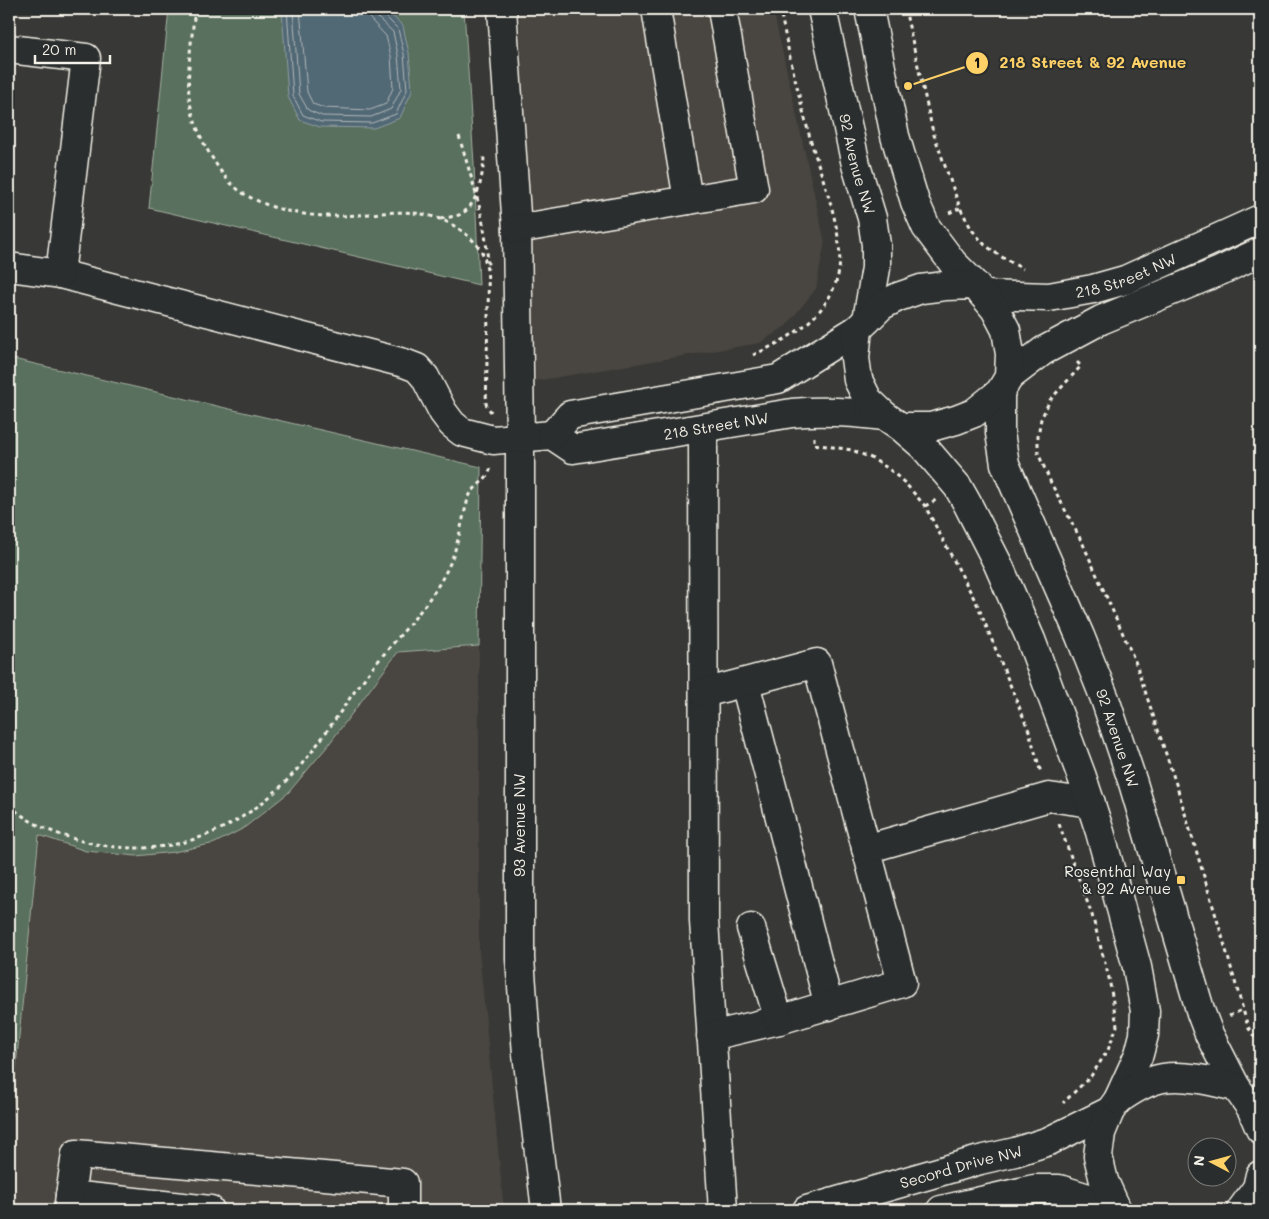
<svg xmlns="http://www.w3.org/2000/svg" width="1269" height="1219" font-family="Mali,sans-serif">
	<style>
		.built { fill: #48453f }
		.green { fill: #58705d; stroke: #a6b0a2 }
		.water { fill: #516775; stroke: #929ea3 }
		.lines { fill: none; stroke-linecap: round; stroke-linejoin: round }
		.shore { stroke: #b3baba; stroke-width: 1 }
		.minor-casing { stroke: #f4f1e8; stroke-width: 31 }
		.major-casing { stroke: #f4f1e8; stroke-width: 31 }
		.path { stroke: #f4f1e8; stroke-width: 3; stroke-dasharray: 4 4; stroke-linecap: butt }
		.minor { stroke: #2a2d2e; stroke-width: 28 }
		.major { stroke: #2a2d2e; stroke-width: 28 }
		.poi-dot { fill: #ffd166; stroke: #2a2d2e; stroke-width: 2 }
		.labels { text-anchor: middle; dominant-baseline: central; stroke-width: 4; stroke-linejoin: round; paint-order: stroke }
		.street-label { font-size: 15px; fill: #f4f1e8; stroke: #2a2d2e }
		.poi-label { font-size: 15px; fill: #f4f1e8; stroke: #2a2d2e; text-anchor: end }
		.leader { fill: none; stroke: #ffd166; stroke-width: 2 }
		.callout-dot { fill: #ffd166; stroke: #2a2d2e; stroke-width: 2 }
		.mark-label { font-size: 15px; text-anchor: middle; font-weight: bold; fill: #111 }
		.callout-label { font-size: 16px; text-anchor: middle; font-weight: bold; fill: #ffd166; stroke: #2a2d2e; stroke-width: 4; stroke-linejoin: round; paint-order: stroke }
	</style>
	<rect width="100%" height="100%" fill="#383836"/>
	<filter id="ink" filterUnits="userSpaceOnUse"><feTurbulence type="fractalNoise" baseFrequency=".02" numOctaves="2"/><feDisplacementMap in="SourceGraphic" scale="10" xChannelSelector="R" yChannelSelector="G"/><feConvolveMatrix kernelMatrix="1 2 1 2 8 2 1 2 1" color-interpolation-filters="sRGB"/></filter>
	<g filter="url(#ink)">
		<!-- built -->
		<g class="built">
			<polygon points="519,9 773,9 825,242 816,289 786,326 760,343 536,381"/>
			<polygon points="479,646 479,949 504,1210 9,1210 9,1137 39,835 86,851 136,856 174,852 215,843 326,748 398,652"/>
		</g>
		<!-- green -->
		<g class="green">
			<polygon points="169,9 464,9 474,164 479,285 149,208"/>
			<polygon points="9,358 481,467 479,646 398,652 326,748 288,793 244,828 215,843 174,852 136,856 86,851 39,835 9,1137"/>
		</g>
		<!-- water -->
		<polygon class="water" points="282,9 385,9 403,26 409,53 412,91 400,118 374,128 320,127 300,120 288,97"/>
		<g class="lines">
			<!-- shore -->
			<g class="shore">
				<polyline points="287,9 293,96 303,115 321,122 372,123 396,114 407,90 404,54 398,29 383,14 382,9"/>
				<polyline points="293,9 299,94 308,110 322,116 371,117 391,109 401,89 398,55 393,32 378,18 376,9"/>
				<polyline points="300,9 307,92 313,104 324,108 370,110 386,104 393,88 391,56 386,36 371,20 368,9"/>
			</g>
			<!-- minor casing -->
			<g class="minor-casing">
				<g id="minor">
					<polyline points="502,9 517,229 520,437 520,959 527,1054 546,1210"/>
					<polyline points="656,9 688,200"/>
					<path id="s1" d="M9 49 86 58 60 274 404 363 417 368 425 377 443 412 452 424 462 432 493 440 552 435 573 449 792 413C823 410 853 412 885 416"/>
					<polyline points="517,229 754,189 722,9"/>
					<polyline points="9,267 60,274"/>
					<path id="s2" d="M983 295 1049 297 1093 289 1125 280 1260 219"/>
					<polyline points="1009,377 1043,351 1101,320 1220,271 1260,252"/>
					<polyline points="703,428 704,921 723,1210"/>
					<polyline points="552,435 570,415 778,379 858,329"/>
					<polyline points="745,683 829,1006"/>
					<polyline points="704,693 817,663 902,983 779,1020 711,1036"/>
					<polyline points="866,849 1049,797 1091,803"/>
					<polyline points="751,928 779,1020"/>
					<polyline points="70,1195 210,1210"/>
					<polyline points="68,1210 76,1154 403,1183 403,1210"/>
					<path id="s3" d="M807 1210 980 1160 1015 1152 1049 1141 1110 1111"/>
					<polyline points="941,1210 1034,1189 1059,1189 1114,1206"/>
				</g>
			</g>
			<!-- major casing -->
			<g class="major-casing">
				<g id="major">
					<path id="s4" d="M822 9 856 165 872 218 876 245V268L867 320"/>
					<polyline points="869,9 895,136 915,202 926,227 953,263 975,285"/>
					<path id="s5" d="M1000 392V433L1005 464 1080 636 1105 699 1133 783 1201 1013 1209 1034 1236 1087"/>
					<polyline points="901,427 931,427 956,420 974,413 1000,392 1009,377 1010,354 1006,330 995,309 975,285 945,286 921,289 898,297 881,306 858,329 855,358 858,380 868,400 885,416 901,427 923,446 958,487 967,503 998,564 1031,640 1082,777 1100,832 1137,967 1145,1011 1144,1035 1139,1054 1118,1100 1110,1111 1101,1133 1098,1156 1104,1181 1117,1210"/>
					<path d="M1118 1100C1132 1090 1146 1081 1163 1078 1185 1074 1215 1082 1236 1087L1251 1108 1260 1129"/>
					<polyline points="1241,1210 1257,1188 1260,1175"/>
				</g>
			</g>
			<!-- path -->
			<g class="path">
				<path d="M195 9C192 37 187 67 189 96 192 118 201 141 213 159 221 173 232 187 246 195 270 209 302 216 330 216 379 217 418 200 462 231 471 238 480 246 484 257 490 276 488 297 488 317 487 346 487 375 486 404L491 412"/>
				<polyline points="905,9 933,132 960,208 972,230 985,245 1000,256 1023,269"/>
				<path d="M459 136C472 182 487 220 488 269"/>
				<polyline points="949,213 960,208"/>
				<path d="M441 219C447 217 455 217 461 214 478 205 483 175 484 157"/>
				<path d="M753 355C787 340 823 320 836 282 850 244 821 177 810 138 799 96 788 52 780 9"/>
				<polyline points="1077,362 1081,366 1050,400 1041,419 1038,435 1038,453 1051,483 1083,544 1135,661 1177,787 1222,936 1248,1027 1260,1046"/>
				<polyline points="814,437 814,444 852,450 871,458 889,469 906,484 925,506 978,606 1029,731 1041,773"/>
				<polyline points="925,506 936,500"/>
				<path d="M9 805C34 828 68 839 101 845 185 859 254 823 306 759 327 733 344 705 364 679 393 640 431 607 451 561 459 541 462 520 468 499 473 485 489 481 491 466"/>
				<polyline points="1059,824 1092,915 1109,978 1117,1026 1108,1050 1091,1076 1063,1103"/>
				<polyline points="1229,1016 1242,1010"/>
			</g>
			<!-- minor -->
			<use href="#minor" class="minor"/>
			<!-- major -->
			<use href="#major" class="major"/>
		</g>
	</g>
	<!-- markers -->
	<rect class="poi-dot" x="1176" y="875" width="10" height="10" rx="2.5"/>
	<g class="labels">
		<!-- street labels -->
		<g class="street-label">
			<text stroke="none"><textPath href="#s4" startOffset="159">92 Avenue NW</textPath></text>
			<text stroke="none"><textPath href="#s2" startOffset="146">218 Street NW</textPath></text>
			<text stroke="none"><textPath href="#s1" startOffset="1005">218 Street NW</textPath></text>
			<text stroke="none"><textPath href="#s5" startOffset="369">92 Avenue NW</textPath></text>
			<text transform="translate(519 825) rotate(-90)">93 Avenue NW</text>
			<text stroke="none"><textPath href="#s3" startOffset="160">Secord Drive NW</textPath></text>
		</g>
		<!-- poi labels -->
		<g class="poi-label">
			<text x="1171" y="871">Rosenthal Way<tspan x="1171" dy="17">&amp; 92 Avenue</tspan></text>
		</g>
	</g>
	<!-- callouts -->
	<path class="leader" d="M908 86L977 63"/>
	<g class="callout-dot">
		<circle cx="908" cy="86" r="5"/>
		<circle cx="977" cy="63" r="12"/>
	</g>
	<g class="mark-label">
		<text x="977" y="68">1</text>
	</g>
	<g class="callout-label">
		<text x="1093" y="68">218 Street &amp; 92 Avenue</text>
	</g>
	<!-- margin -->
	<rect width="1269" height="1219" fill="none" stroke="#2a2d2e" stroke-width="30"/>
	<rect x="15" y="15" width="1239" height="1189" fill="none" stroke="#f4f1e8" stroke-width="2" filter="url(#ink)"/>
	<!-- north arrow -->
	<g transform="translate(1212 1162) rotate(276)"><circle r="24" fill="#2a2d2e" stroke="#7b7b78"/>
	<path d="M0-4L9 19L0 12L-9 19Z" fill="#ffd166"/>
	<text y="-8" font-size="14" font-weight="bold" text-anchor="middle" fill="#f4f1e8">N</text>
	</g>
	<!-- scale -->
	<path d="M35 55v8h75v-8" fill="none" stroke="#f4f1e8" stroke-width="2.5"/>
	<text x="42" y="55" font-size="15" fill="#f4f1e8" stroke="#2a2d2e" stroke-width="4" paint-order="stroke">20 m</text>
</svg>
